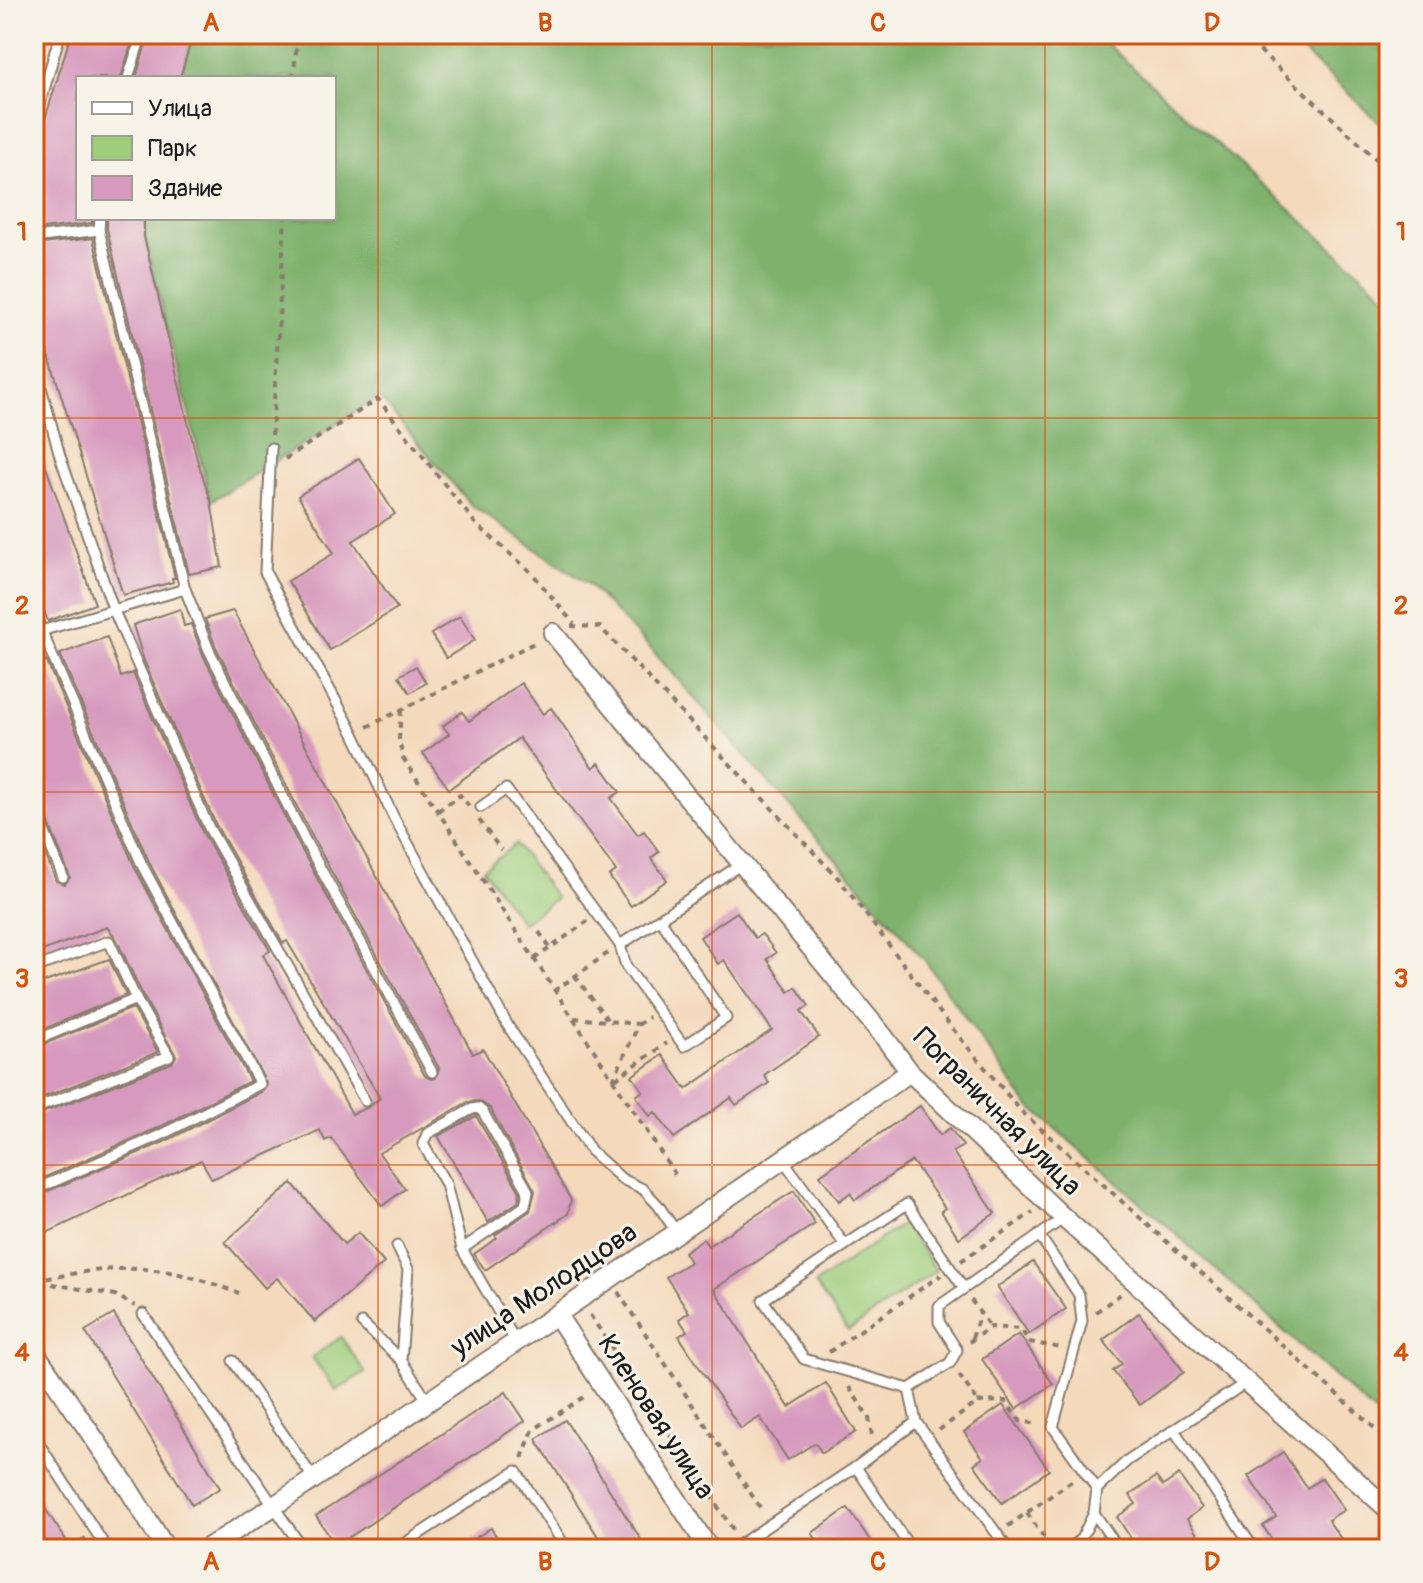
<svg xmlns="http://www.w3.org/2000/svg" width="1423" height="1583" font-family="Pangolin,sans-serif">
	<style>
		.green { fill: #9ece7c; stroke: #5d754c; stroke-width: 2 }
		.forest { fill: #7eb16c; stroke: #4d6644; stroke-width: 2 }
		.building { fill: #d79abe }
		.lines { fill: none; stroke-linecap: round; stroke-linejoin: round }
		.lane-casing { stroke: #887a6c; stroke-width: 13 }
		.street-casing { stroke: #887a6c; stroke-width: 22 }
		.path { stroke: #887a6c; stroke-width: 4; stroke-dasharray: 6 6; stroke-linecap: butt }
		.lane { stroke: #fff; stroke-width: 9 }
		.street { stroke: #fff; stroke-width: 18 }
		.grid { fill: none; stroke: #d4530e; stroke-width: 2; stroke-opacity: 0.55 }
		.labels { text-anchor: middle; dominant-baseline: central; stroke-width: 6; stroke-linejoin: round; paint-order: stroke }
		.street-label { font-size: 28px; fill: #1c1c1c; stroke: #f7f3e8 }
		.neatline { fill: none; stroke: #d4530e; stroke-width: 3 }
		.grid-label { font-size: 26px; text-anchor: middle; font-weight: bold; fill: #d4530e }
	</style>
	<rect width="100%" height="100%" fill="#f7f3e8"/>
	<filter id="ink" filterUnits="userSpaceOnUse"><feTurbulence type="fractalNoise" baseFrequency=".0125" numOctaves="2"/><feDisplacementMap in="SourceGraphic" scale="16" xChannelSelector="R" yChannelSelector="G"/><feConvolveMatrix kernelMatrix="1 2 1 2 8 2 1 2 1" color-interpolation-filters="sRGB"/></filter>
	<filter id="wash" filterUnits="userSpaceOnUse"><feTurbulence type="fractalNoise" baseFrequency=".006" numOctaves="4" result="noise"/><feDisplacementMap in="SourceGraphic" scale="32" xChannelSelector="R" yChannelSelector="G"/><feGaussianBlur stdDeviation="1.8" result="paint"/><feColorMatrix in="noise" values="0 0 0 0 0 0 0 0 0 0 0 0 0 0 0 0 0 1.4 0 .05"/><feComposite in="paint" operator="in"/></filter>
	<g filter="url(#wash)">
		<rect width="100%" height="100%" fill="#f4d9bb"/>
		<!-- green -->
		<g class="green">
			<polygon points="516,844 556,898 522,923 483,869"/>
			<polygon points="904,1223 936,1271 848,1331 815,1284"/>
			<polygon points="341,1337 365,1372 336,1391 312,1357"/>
		</g>
		<!-- forest -->
		<g class="forest">
			<polygon points="193,34 1096,34 1389,299 1389,1426 1155,1215 1027,1104 923,958 652,650 589,585 471,505 379,397 211,501 144,236 144,221 140,218 334,218 334,78 180,78"/>
			<polygon points="1284,34 1389,34 1389,131"/>
		</g>
		<g id="blocks">
			<!-- building -->
			<g class="building">
				<polygon points="71,34 134,34 121,78 78,78 78,218 92,218 92,223 34,230 34,156"/>
				<polygon points="149,34 193,34 180,78 136,78"/>
				<polygon points="107,218 140,218 144,220 144,236 196,456 211,501 222,567 189,574 107,229"/>
				<polygon points="93,238 175,578 172,578 173,582 123,595 44,340 34,258 34,245"/>
				<polygon points="34,439 36,439 95,604 48,621 34,589"/>
				<polygon points="359,458 395,514 353,541 397,608 330,650 288,581 334,553 298,496"/>
				<polygon points="180,609 184,626 191,624 202,653 299,845 425,1076 431,1079 436,1078 439,1068 313,838 216,647 205,619 233,611 473,1054 483,1049 571,1200 568,1214 485,1270 474,1254 497,1238 495,1235 530,1211 535,1191 490,1108 479,1101 468,1102 379,1153 405,1189 382,1206 331,1138 325,1141 320,1130 212,1179 201,1160 34,1239 34,1197 164,1142 263,1091 267,1085 149,862 60,654 107,637 121,677 133,673 202,831 270,951 263,955 352,1114 369,1107 380,1098 287,941 283,943 216,825 144,661 133,625"/>
				<polygon points="460,616 475,640 446,658 431,634"/>
				<polygon points="46,660 135,868 250,1081 158,1128 34,1182 34,1116 172,1063 176,1056 143,996 116,938 107,927 34,954 34,826 56,881 65,884 70,877 41,803 34,799 34,664"/>
				<polygon points="416,666 426,683 410,693 399,676"/>
				<polygon points="521,683 543,714 551,708 593,768 599,763 620,792 611,798 638,835 644,831 659,852 651,858 667,880 631,906 609,876 616,871 519,738 449,789 423,753 449,734 443,726 462,712 469,721"/>
				<polygon points="737,912 755,938 762,934 776,953 767,959 789,992 796,987 809,1006 801,1011 819,1037 764,1075 769,1083 736,1105 731,1098 674,1138 655,1112 650,1116 636,1096 643,1091 632,1076 662,1055 686,1089 772,1030 724,960 718,964 700,937"/>
				<polygon points="109,959 126,995 34,1033 34,986"/>
				<polygon points="133,1008 158,1052 34,1101 34,1048"/>
				<polygon points="920,1106 940,1135 950,1128 963,1146 953,1152 995,1213 959,1238 941,1211 945,1208 912,1161 855,1200 850,1193 839,1201 820,1175"/>
				<polygon points="476,1116 520,1192 518,1202 488,1222 438,1136"/>
				<polygon points="292,1183 344,1244 358,1233 384,1263 315,1322 277,1278 265,1288 225,1242"/>
				<polygon points="794,1191 815,1224 714,1289 789,1407 826,1383 856,1432 822,1453 815,1443 788,1460 760,1417 741,1429 701,1370 679,1336 687,1331 679,1319 689,1312 666,1277 690,1262 684,1252 703,1239 708,1246"/>
				<polygon points="1033,1262 1066,1309 1029,1334 997,1287"/>
				<polygon points="1139,1313 1184,1372 1140,1405 1113,1371 1122,1364 1103,1340"/>
				<polygon points="114,1314 220,1488 192,1505 85,1331"/>
				<polygon points="1019,1334 1053,1384 1016,1409 982,1359"/>
				<polygon points="506,1392 525,1421 336,1546 316,1516"/>
				<polygon points="1003,1405 1049,1470 1002,1503 974,1464 983,1458 964,1432"/>
				<polygon points="565,1420 586,1453 647,1549 606,1549 536,1439"/>
				<polygon points="1283,1452 1307,1488 1322,1478 1344,1510 1328,1520 1348,1549 1278,1549 1263,1526 1276,1517 1248,1476"/>
				<polygon points="1179,1475 1202,1508 1187,1519 1207,1549 1138,1549 1117,1517 1136,1504 1130,1495 1156,1477 1163,1486"/>
				<polygon points="34,1492 72,1549 34,1549"/>
				<polygon points="848,1508 876,1549 823,1549 812,1533"/>
				<polygon points="491,1528 505,1549 459,1549"/>
			</g>
		</g>
	</g>
	<g filter="url(#ink)">
		<use href="#blocks" fill-opacity="0" stroke="#887a6c" stroke-width="2"/>
		<g class="lines">
			<!-- lane casing -->
			<g class="lane-casing">
				<g id="lane">
					<polyline points="128,78 142,34"/>
					<polyline points="34,125 60,34"/>
					<polyline points="100,218 99,230 185,589 209,650 306,842 432,1072"/>
					<polyline points="34,238 99,230"/>
					<polyline points="34,362 60,456 114,611 209,828 365,1101"/>
					<polyline points="271,448 265,572 354,734 394,818 508,1026 591,1151 622,1179 643,1189 658,1205 677,1233"/>
					<polyline points="34,613 142,865 260,1084 161,1135 34,1190"/>
					<polyline points="34,633 185,589"/>
					<polyline points="34,806 63,877"/>
					<polyline points="481,807 506,789 620,945 743,863"/>
					<polyline points="620,945 626,966 684,1046 726,1018 660,919"/>
					<polyline points="34,968 109,941 136,999 169,1056 34,1109"/>
					<polyline points="34,1041 136,999"/>
					<polyline points="784,1161 845,1245"/>
					<polyline points="1039,1235 1079,1295 1082,1321 1053,1427 1097,1489"/>
					<polyline points="397,1246 408,1269 401,1360 428,1402"/>
					<polyline points="462,1249 525,1206 528,1191 483,1112 478,1108 472,1109 427,1134 423,1144 446,1184 462,1249 516,1342"/>
					<polyline points="143,1314 303,1549"/>
					<polyline points="362,1323 401,1360"/>
					<polyline points="233,1361 314,1479"/>
					<polyline points="909,1389 804,1359 763,1300 907,1204 963,1287"/>
					<polyline points="916,1422 1008,1549"/>
					<polyline points="1174,1430 1254,1549"/>
					<polyline points="34,1436 107,1549"/>
					<polyline points="856,1467 911,1549"/>
					<polyline points="396,1549 516,1471 567,1549"/>
					<polyline points="733,1549 856,1467 916,1422 909,1389 950,1363 957,1350 939,1322 939,1306 1064,1218"/>
					<polyline points="1068,1549 1081,1539 1094,1513"/>
					<polyline points="1119,1549 1094,1513 1097,1489 1128,1460 1247,1382"/>
				</g>
			</g>
			<!-- street casing -->
			<g class="street-casing">
				<g id="street">
					<polyline points="553,633 884,1037 910,1072 1064,1218 1389,1510"/>
					<polyline points="557,1315 709,1549"/>
					<polyline points="34,1351 126,1485 166,1549"/>
					<polyline points="206,1549 274,1506 609,1279 910,1072"/>
				</g>
			</g>
			<!-- path -->
			<g class="path">
				<polyline points="1242,34 1389,171"/>
				<polyline points="293,78 298,34"/>
				<polyline points="272,435 285,218"/>
				<polyline points="285,459 378,399 475,523 532,573 574,624"/>
				<polyline points="571,626 600,627 839,879 951,1027 1021,1111 1389,1441"/>
				<polyline points="401,710 399,739 403,758 678,1179"/>
				<polyline points="367,727 538,641"/>
				<polyline points="438,811 460,795 469,806"/>
				<polyline points="479,820 501,850"/>
				<polyline points="539,932 550,948 588,921"/>
				<polyline points="534,959 550,948"/>
				<polyline points="575,976 609,1022"/>
				<polyline points="554,991 608,953"/>
				<polyline points="574,1018 639,1024"/>
				<polyline points="615,1079 667,1043"/>
				<polyline points="613,1080 639,1024 649,1017"/>
				<polyline points="961,1261 1033,1212"/>
				<path d="M35 1281C86 1270 139 1262 191 1277 207 1281 223 1288 239 1293"/>
				<polyline points="40,1282 115,1295 135,1306"/>
				<polyline points="618,1292 763,1512"/>
				<polyline points="971,1300 990,1327"/>
				<polyline points="1096,1312 1121,1294"/>
				<polyline points="590,1315 736,1534"/>
				<polyline points="972,1338 980,1313"/>
				<polyline points="969,1342 990,1327 1021,1329 1029,1342 1061,1348"/>
				<polyline points="829,1352 941,1275"/>
				<polyline points="959,1375 978,1402"/>
				<polyline points="849,1387 869,1418 872,1436"/>
				<polyline points="939,1430 978,1402 1005,1401 1020,1421 1039,1424"/>
				<polyline points="522,1458 533,1430 587,1395"/>
				<polyline points="34,1485 45,1477"/>
				<polyline points="1027,1513 1052,1549"/>
				<polyline points="1008,1526 1073,1480"/>
				<polyline points="71,1548 86,1538"/>
			</g>
			<!-- lane -->
			<use href="#lane" class="lane"/>
			<!-- street -->
			<use href="#street" class="street"/>
		</g>
	</g>
	<!-- grid -->
	<path class="grid" d="M378 34V1549M712 34V1549M1045 34V1549M34 418H1389M34 792H1389M34 1165H1389"/>
	<g class="labels">
		<!-- street labels -->
		<g class="street-label">
			<text transform="translate(997 1112) rotate(45)">Пограничная улица</text>
			<text transform="translate(544 1290) rotate(-34)">улица Молодцова</text>
			<text transform="translate(656 1417) rotate(57)">Кленовая улица</text>
		</g>
	</g>
	<!-- margin -->
	<rect width="1423" height="1583" fill="none" stroke="#f7f3e8" stroke-width="88"/>
	<!-- legend -->
	<rect x="76" y="76" width="260" height="144" fill="#f7f3e8" stroke="#9f9d96" stroke-width="2"/>
	<rect x="92" y="102" width="40" height="12" fill="#ffffff" stroke="#9f9d96" stroke-width="2"/>
	<text x="148" y="116" font-size="24" fill="#1c1c1c">Улица</text>
	<rect x="92" y="136" width="40" height="24" fill="#9ece7c" stroke="#9f9d96" stroke-width="2"/>
	<text x="148" y="156" font-size="24" fill="#1c1c1c">Парк</text>
	<rect x="92" y="176" width="40" height="24" fill="#d79abe" stroke="#9f9d96" stroke-width="2"/>
	<text x="148" y="196" font-size="24" fill="#1c1c1c">Здание</text>
	<rect x="44" y="44" width="1335" height="1495" class="neatline"/>
	<g class="grid-label">
		<text x="211" y="31">A</text>
		<text x="545" y="31">B</text>
		<text x="878" y="31">C</text>
		<text x="1212" y="31">D</text>
		<text x="22" y="240">1</text>
		<text x="1401" y="240">1</text>
		<text x="22" y="614">2</text>
		<text x="1401" y="614">2</text>
		<text x="22" y="987">3</text>
		<text x="1401" y="987">3</text>
		<text x="22" y="1361">4</text>
		<text x="1401" y="1361">4</text>
		<text x="211" y="1570">A</text>
		<text x="545" y="1570">B</text>
		<text x="878" y="1570">C</text>
		<text x="1212" y="1570">D</text>
	</g>
</svg>
